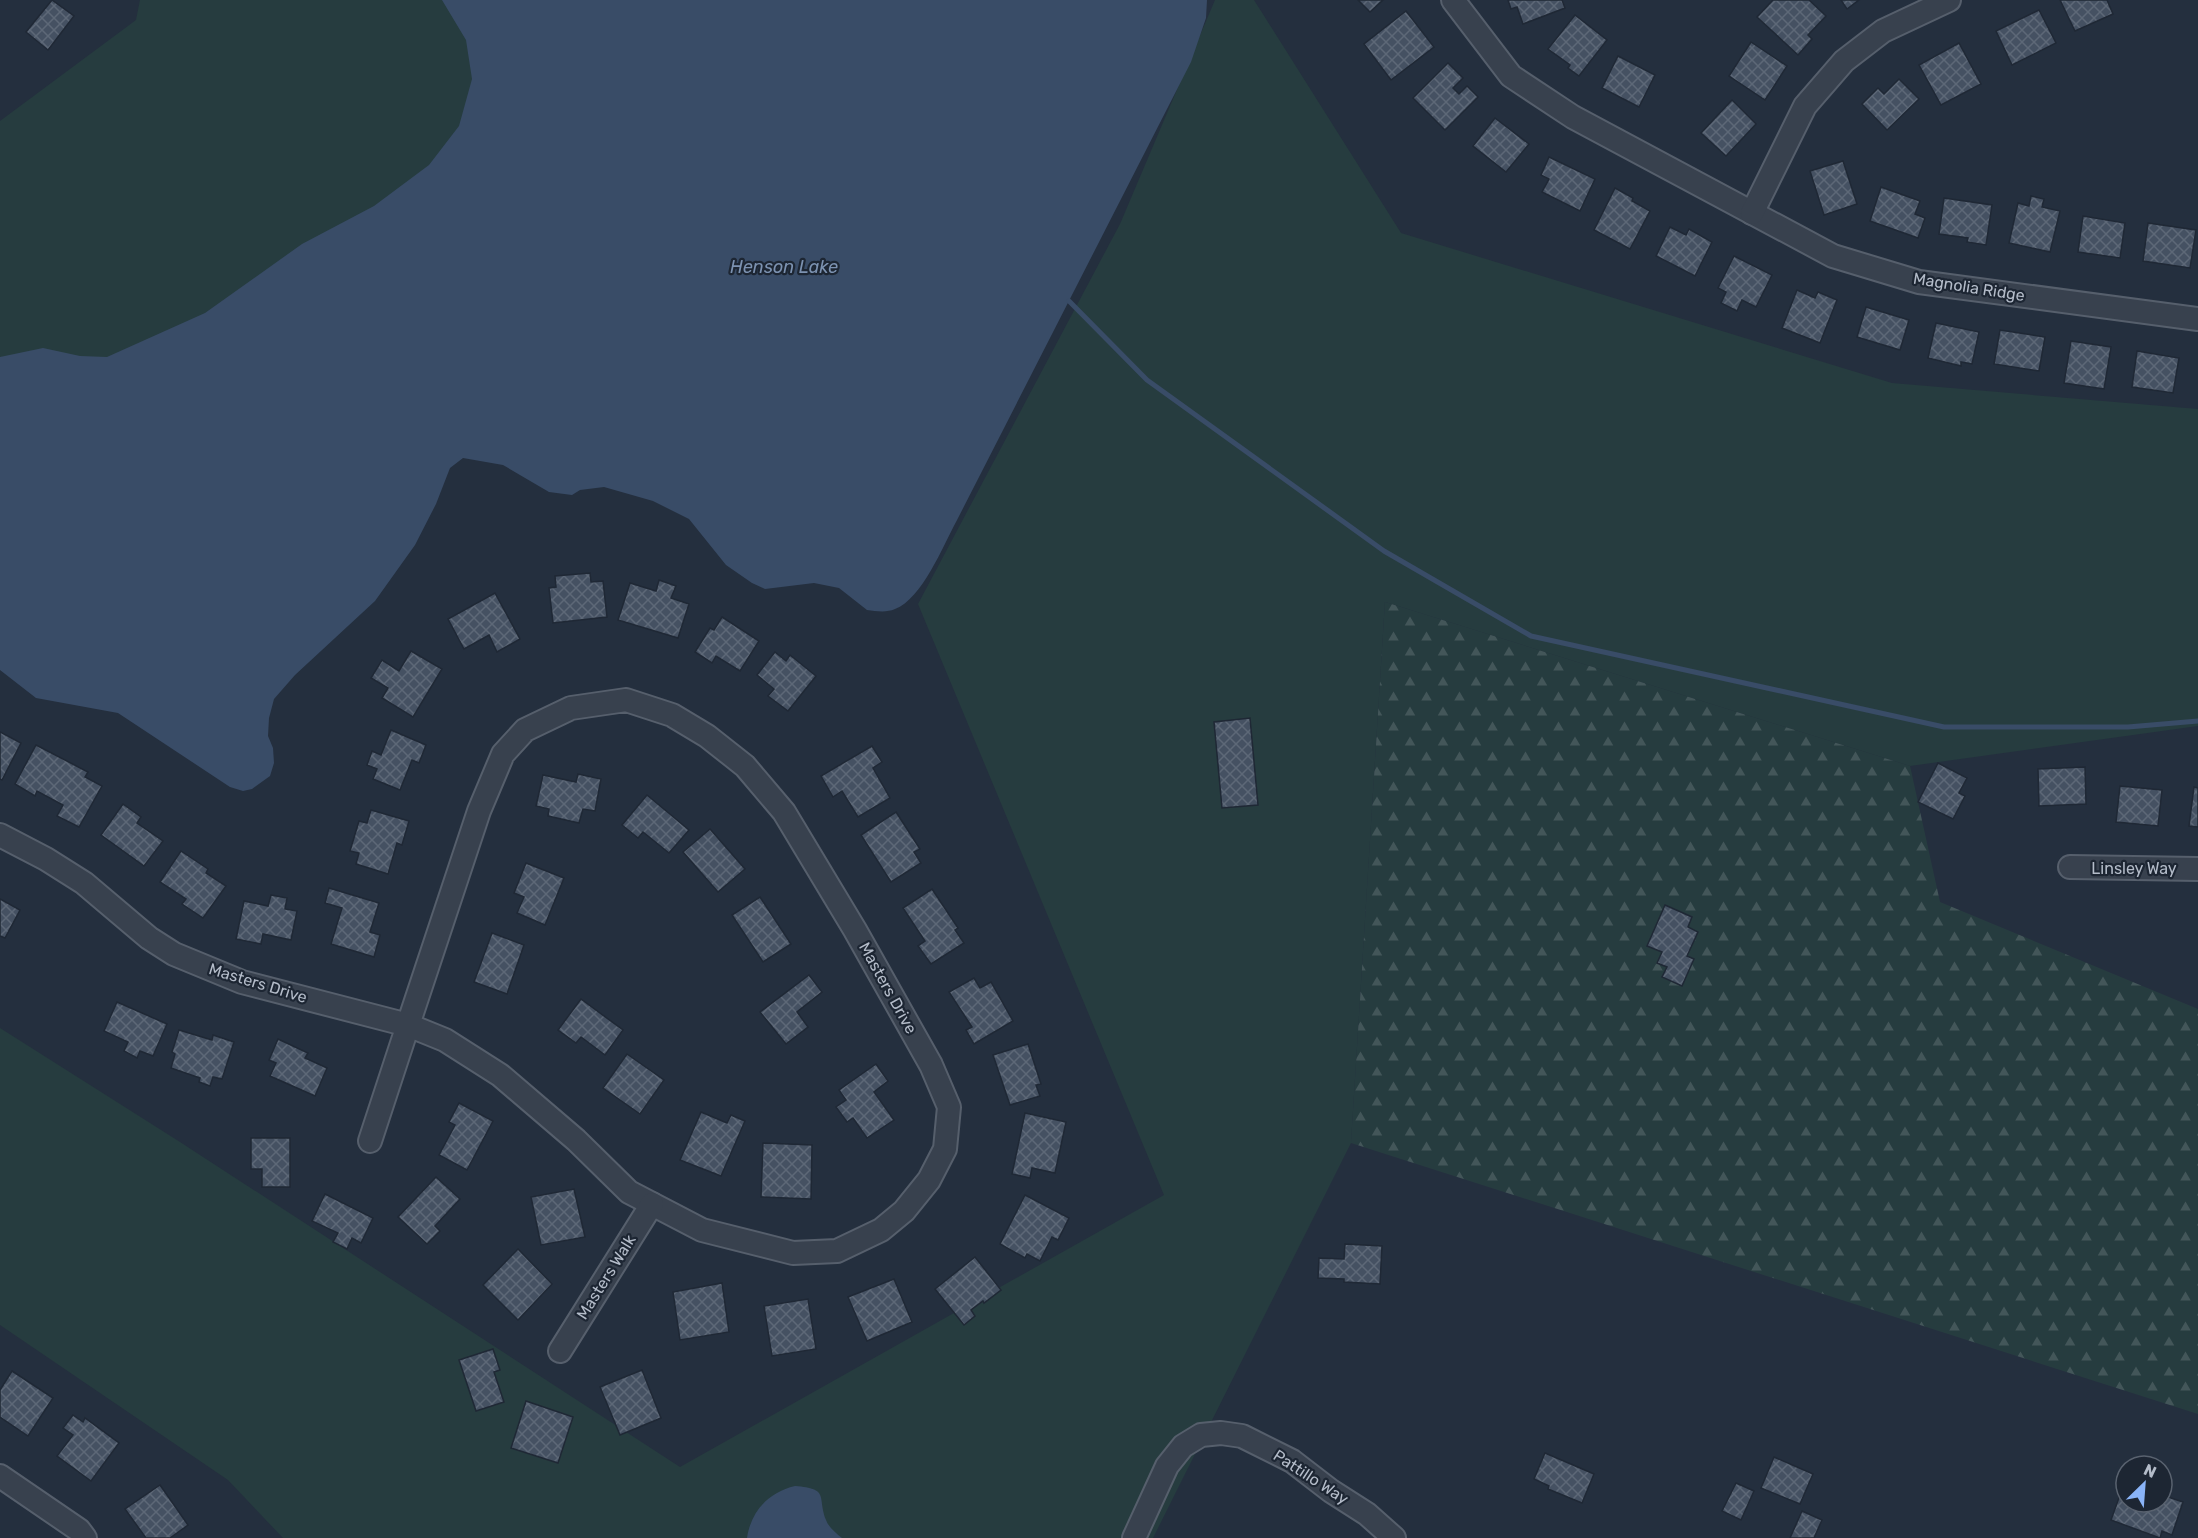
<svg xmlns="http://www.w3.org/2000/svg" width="2198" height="1538" font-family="Rubik,sans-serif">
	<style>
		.green { fill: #263c3f }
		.forest { fill: url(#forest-firs) }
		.water { fill: #394c67 }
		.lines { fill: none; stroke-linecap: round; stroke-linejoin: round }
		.stream { stroke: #394c67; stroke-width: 5 }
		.building { fill: url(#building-cross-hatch); stroke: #1f2835; stroke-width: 1.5 }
		.minor-casing { stroke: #565f6c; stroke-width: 26 }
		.minor { stroke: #38414e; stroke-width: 22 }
		.labels { text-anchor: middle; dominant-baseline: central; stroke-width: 4.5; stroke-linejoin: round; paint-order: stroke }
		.street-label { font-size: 16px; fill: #b4bcc9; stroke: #1d2633 }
		.water-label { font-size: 18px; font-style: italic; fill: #7c92b1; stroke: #1d2633 }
	</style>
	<defs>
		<pattern id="forest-firs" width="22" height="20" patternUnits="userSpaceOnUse" patternTransform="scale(1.5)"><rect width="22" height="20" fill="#263c3f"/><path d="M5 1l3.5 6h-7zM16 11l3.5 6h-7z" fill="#435659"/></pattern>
		<pattern id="building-cross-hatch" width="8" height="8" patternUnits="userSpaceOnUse" patternTransform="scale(1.5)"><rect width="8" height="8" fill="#455162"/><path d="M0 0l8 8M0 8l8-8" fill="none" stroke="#5d6877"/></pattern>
	</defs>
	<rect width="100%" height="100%" fill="#242f3e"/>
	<!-- green -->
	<g class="green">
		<polygon points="140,0 454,0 490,80 488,160 221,361 0,370 0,121 136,20"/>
		<polygon points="1215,0 1254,0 1401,233 1892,383 2198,409 2198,726 1910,766 1385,602 1351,1143 1153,1538 283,1538 228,1480 0,1325 0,1028 180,1142 680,1467 1164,1195 918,604 1120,224"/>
	</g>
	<!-- forest -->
	<polygon class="forest" points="1385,602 1910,766 1940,902 2198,1009 2198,1414 1351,1143"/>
	<!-- water -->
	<g class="water">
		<path d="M442 0H1207L1206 18 1191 62 956 522C943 546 922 599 895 609 886 613 876 611 867 610L839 588 814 583 765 589 752 583 726 565 689 519 653 501 604 487 580 490 572 495 549 492 503 465 463 458 450 468 436 504 415 545 375 601 295 675 274 699 269 718 268 736 273 748 274 763 270 776 252 789 243 791 230 787 118 713 36 698 0 670V357L43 348 80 356 107 357 205 313 302 244 374 206 429 165 459 126 472 79 466 40Z"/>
		<path d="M795 1486C830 1489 817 1496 826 1520 829 1528 836 1533 842 1538H747C751 1511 769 1492 795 1486Z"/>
	</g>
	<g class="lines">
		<!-- stream -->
		<polyline class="stream" points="1069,301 1147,380 1384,551 1531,636 1944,727 2128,727 2198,721"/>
	</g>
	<!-- building -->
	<g class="building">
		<polygon points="52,0 74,16 48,50 26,32"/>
		<polygon points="1358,0 1383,0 1370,12"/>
		<polygon points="1508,0 1562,0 1565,8 1523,24 1517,7 1511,9"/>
		<polygon points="1773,0 1809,0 1826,16 1808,35 1812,39 1798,55 1757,17"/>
		<polygon points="1841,0 1859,0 1847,9"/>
		<polygon points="2060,0 2107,0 2113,14 2075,31"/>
		<polygon points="2039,10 2056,43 2012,65 1996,31"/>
		<polygon points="1406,11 1434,47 1391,80 1364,44"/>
		<polygon points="1575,15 1607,40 1579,76 1568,68 1570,65 1548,49"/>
		<polygon points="1751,42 1787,66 1765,100 1729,76"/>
		<polygon points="1959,43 1981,84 1941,105 1919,65"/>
		<polygon points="1618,56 1655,75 1639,107 1602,88"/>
		<polygon points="1448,63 1463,78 1453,88 1459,94 1467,86 1478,97 1445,130 1413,98"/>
		<polygon points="1899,79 1919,99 1887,130 1862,104 1878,88 1884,94"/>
		<polygon points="1732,100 1756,124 1726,156 1701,133"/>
		<polygon points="1495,118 1529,144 1506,172 1473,146"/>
		<polygon points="1549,157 1595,179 1580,211 1542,192 1549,179 1541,175"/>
		<polygon points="1843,161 1857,204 1824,215 1810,171"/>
		<polygon points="1881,187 1920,201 1915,214 1925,218 1918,238 1870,221"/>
		<polygon points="1615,188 1633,198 1632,201 1650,211 1630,249 1594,230"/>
		<polygon points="2031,196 2044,199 2042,207 2060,211 2050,252 2009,243 2018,203 2029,206"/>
		<polygon points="1944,198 1992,205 1986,245 1967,242 1968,238 1939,234"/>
		<polygon points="2083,216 2125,223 2120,258 2078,252"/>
		<polygon points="2148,223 2196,230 2190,268 2143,261"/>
		<polygon points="1670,227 1686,235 1689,229 1712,242 1695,276 1656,256"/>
		<polygon points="1734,256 1772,275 1756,307 1742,300 1737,311 1721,303 1726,292 1718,288"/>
		<polygon points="1797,290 1815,298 1818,292 1837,300 1820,343 1782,328"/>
		<polygon points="1866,307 1909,320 1900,350 1857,337"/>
		<polygon points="1936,323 1979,332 1972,364 1961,362 1961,366 1928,358"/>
		<polygon points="2000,330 2045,337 2039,371 1994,364"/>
		<polygon points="2071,341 2111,347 2104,389 2064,383"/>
		<polygon points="2137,351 2179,358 2173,393 2132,387"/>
		<polygon points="590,573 591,582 603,581 607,617 553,623 549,588 556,587 555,576"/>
		<polygon points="659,580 676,586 671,598 689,604 678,638 618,620 630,583 656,591"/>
		<polygon points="495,593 520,639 497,652 489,635 464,649 448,619"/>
		<polygon points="722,617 759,641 740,671 716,656 712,663 695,652 710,628 714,630"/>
		<polygon points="411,651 442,669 413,717 382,698 388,688 371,678 382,660 399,671"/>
		<polygon points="775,652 786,661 790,655 816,676 788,711 768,696 774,689 757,675"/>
		<polygon points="1250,718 1258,805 1222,808 1214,722"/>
		<polygon points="391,730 426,745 419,763 412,760 400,790 373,779 377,769 367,765 372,751 381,755"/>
		<polygon points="0,732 21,743 2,780 0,779"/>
		<polygon points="36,745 88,772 85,777 102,786 79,827 57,816 63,805 37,791 35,796 15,784"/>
		<polygon points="872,746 882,762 873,768 890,798 858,817 842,791 833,797 821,776"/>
		<polygon points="1938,763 1967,778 1959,793 1965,796 1953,819 1918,802"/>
		<polygon points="2085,767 2086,804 2039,806 2038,769"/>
		<polygon points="578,774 601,779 595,811 583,809 579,823 548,816 549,809 536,806 543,775 576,782"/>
		<polygon points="2120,786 2162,790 2158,826 2116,822"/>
		<polygon points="2194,787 2198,788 2198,827 2189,826"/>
		<polygon points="647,795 689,830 669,853 643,832 638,838 622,825"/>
		<polygon points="123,804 141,817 137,823 163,841 144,866 101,835"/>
		<polygon points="371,810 409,821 402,845 397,843 388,874 356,864 359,853 350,851 359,821 367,823"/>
		<polygon points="896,812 920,849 914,852 921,863 891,882 861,835"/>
		<polygon points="710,829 745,869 718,892 683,852"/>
		<polygon points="181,851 208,869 206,873 226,886 203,918 182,904 186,899 160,882"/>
		<polygon points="526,863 564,878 545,925 517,913 524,897 514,893"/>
		<polygon points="329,888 379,903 370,932 380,935 374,957 331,944 342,908 325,903"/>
		<polygon points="932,889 958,928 955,930 964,943 931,964 918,946 925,941 903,908"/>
		<polygon points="271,895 287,898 285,909 297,911 291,940 263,934 261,944 236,939 244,901 268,906"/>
		<polygon points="760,897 791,944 763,962 732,915"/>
		<polygon points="0,899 20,910 5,938 0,936"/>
		<polygon points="1665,905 1692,917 1688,927 1698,932 1687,956 1694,959 1682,986 1662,977 1667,967 1657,963 1662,952 1647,946"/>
		<polygon points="492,933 524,945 507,994 474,982"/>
		<polygon points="809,975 822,992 797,1012 808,1027 786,1044 760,1012"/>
		<polygon points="974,978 980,988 991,982 1013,1021 974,1044 966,1030 972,1027 949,992"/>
		<polygon points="581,999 623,1030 605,1055 581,1037 576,1043 558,1030"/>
		<polygon points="117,1002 167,1024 153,1056 140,1051 137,1058 124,1051 128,1042 104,1031"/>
		<polygon points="179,1030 212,1040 213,1035 234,1042 222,1079 213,1077 210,1086 199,1082 200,1078 171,1068 175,1054 172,1052"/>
		<polygon points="278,1039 308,1053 305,1058 327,1068 315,1096 270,1076 276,1063 269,1060"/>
		<polygon points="1028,1044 1041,1084 1036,1085 1040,1096 1010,1105 993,1055"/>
		<polygon points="627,1054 664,1080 640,1114 603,1088"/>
		<polygon points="876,1064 888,1081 874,1092 894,1120 867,1138 853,1118 847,1122 836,1107 846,1100 839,1090"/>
		<polygon points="459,1103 493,1121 467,1170 439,1155 455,1125 449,1122"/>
		<polygon points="701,1112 727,1123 731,1115 745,1121 721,1176 680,1160"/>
		<polygon points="1025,1113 1066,1122 1055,1173 1032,1168 1030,1178 1012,1174"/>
		<polygon points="251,1138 290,1138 290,1187 262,1187 262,1169 251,1169"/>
		<polygon points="763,1143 812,1145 811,1199 761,1197"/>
		<polygon points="436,1177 460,1199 435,1226 440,1231 427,1244 398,1217"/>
		<polygon points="574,1189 585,1237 541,1245 531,1197"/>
		<polygon points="325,1194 373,1218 361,1243 352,1238 347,1249 333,1242 338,1233 312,1221"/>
		<polygon points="1025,1195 1069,1218 1058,1240 1052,1237 1040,1261 1027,1254 1025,1258 1000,1244"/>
		<polygon points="1345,1244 1382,1246 1380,1284 1344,1282 1344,1279 1318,1278 1319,1258 1344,1259"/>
		<polygon points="518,1249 552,1284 518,1320 483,1285"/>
		<polygon points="975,1257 1001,1290 984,1303 983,1301 971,1310 975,1316 964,1325 935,1289"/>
		<polygon points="894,1279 912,1322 867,1341 848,1297"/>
		<polygon points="722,1283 729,1332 680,1340 673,1292"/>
		<polygon points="808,1299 816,1349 772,1356 764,1306"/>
		<polygon points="493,1349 500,1370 494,1372 504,1402 476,1411 459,1360"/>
		<polygon points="642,1370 661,1418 620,1435 600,1387"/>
		<polygon points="12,1371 53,1398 28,1436 0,1417 0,1390"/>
		<polygon points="526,1401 573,1417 558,1463 511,1448"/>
		<polygon points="73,1415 83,1422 85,1418 119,1443 91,1481 57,1456 73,1435 63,1428"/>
		<polygon points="1545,1453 1594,1474 1582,1503 1548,1489 1549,1486 1534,1479"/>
		<polygon points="1774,1457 1813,1474 1800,1504 1761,1488"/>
		<polygon points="1736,1483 1754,1491 1741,1520 1722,1511"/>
		<polygon points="160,1485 188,1525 170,1538 146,1538 125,1509"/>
		<polygon points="2121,1492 2126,1493 2126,1502 2162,1502 2162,1495 2183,1502 2172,1535 2162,1531 2160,1538 2111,1520"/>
		<polygon points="1802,1511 1822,1520 1814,1538 1790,1538"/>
	</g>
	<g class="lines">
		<!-- minor casing -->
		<g class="minor-casing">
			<g id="minor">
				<polyline points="1453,0 1511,76 1573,117 1833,256 1919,282 2198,319"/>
				<polyline points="1752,213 1805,106 1844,61 1883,31 1949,0"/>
				<polyline points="0,835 46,859 84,883 149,938 174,954 242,982 408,1025 445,1040 500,1075 576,1140 629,1192 702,1230 793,1253 837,1251 881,1230 904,1211 929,1180 945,1149 949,1107 931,1065 855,930 784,812 745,766 707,736 672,715 626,700 571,708 525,730 503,754 479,811 408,1025 370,1141"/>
				<polyline points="2070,867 2198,869"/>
				<polyline points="560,1351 652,1204"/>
				<polyline points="0,1476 79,1530 85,1538"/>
				<polyline points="1134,1538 1167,1466 1183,1446 1201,1435 1221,1433 1242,1436 1292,1461 1331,1491 1367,1514 1394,1538"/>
			</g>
		</g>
		<!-- minor -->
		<use href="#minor" class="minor"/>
	</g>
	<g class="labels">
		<!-- street labels -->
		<g class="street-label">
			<text transform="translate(1969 287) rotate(9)">Magnolia Ridge</text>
			<text x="2134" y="868">Linsley Way</text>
			<text transform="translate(258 983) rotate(17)">Masters Drive</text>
			<text transform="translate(888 988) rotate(61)">Masters Drive</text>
			<text transform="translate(606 1277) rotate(-58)">Masters Walk</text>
			<text transform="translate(1311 1477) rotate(33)">Pattillo Way</text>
		</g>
		<!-- water labels -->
		<g class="water-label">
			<text x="784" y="267">Henson Lake</text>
		</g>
	</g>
	<!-- north arrow -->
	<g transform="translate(2144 1484) rotate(25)"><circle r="28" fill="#1d2633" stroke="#59626f" stroke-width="1.5"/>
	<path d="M0-4.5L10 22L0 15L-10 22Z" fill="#8ab4f8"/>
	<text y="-9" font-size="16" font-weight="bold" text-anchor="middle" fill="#b4bcc9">N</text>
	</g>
</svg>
